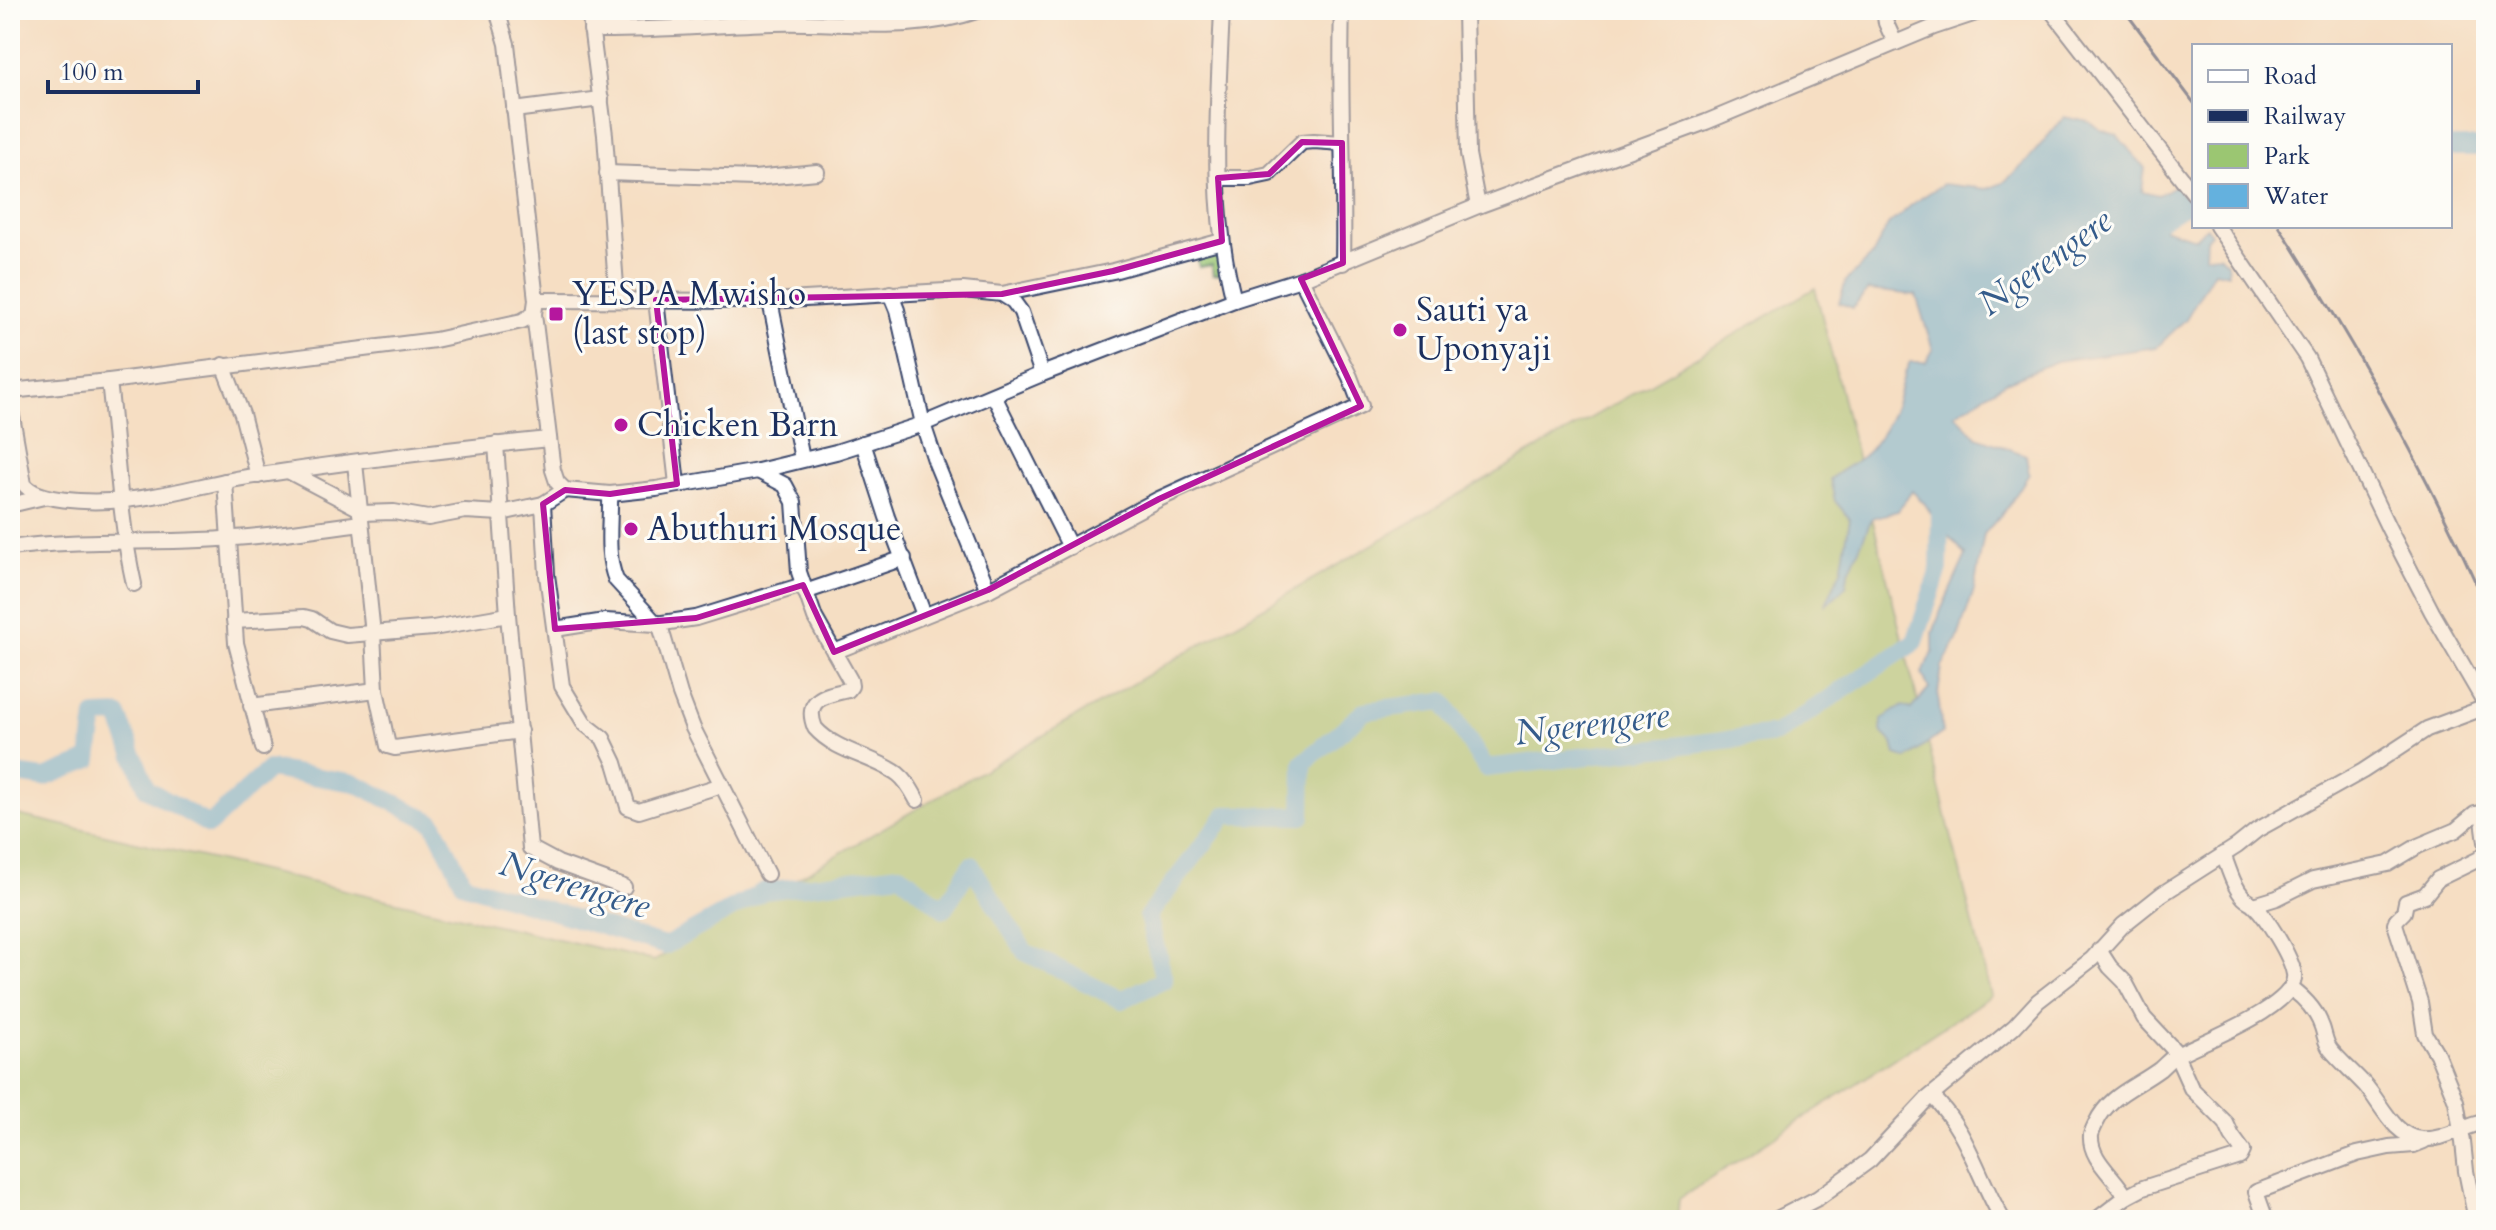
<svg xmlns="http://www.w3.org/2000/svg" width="2496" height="1230" font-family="Cardo,serif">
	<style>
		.green { fill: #9bc672; stroke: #5b7a68; stroke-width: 2 }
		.water { fill: #64b1de; stroke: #40709e; stroke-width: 2 }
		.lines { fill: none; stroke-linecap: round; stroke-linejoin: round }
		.river { stroke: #64b1de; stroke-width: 18 }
		.minor-casing { stroke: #3c496d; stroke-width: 18 }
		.minor { stroke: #fff; stroke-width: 14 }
		.rail { stroke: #1b2f5e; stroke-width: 3 }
		.marked { fill: none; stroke: #b5179e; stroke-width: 6; stroke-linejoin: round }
		.poi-dot { fill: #b5179e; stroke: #fdfcf7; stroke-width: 3 }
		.labels { text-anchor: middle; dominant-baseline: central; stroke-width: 6; stroke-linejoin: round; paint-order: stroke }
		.poi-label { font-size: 34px; fill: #1b2f5e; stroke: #fdfcf7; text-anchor: start }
		.water-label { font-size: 36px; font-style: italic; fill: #355c8b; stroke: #fdfcf7 }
	</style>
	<rect width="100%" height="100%" fill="#fdfcf7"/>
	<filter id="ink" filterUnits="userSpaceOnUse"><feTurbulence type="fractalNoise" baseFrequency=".0125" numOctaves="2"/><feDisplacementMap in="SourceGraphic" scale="16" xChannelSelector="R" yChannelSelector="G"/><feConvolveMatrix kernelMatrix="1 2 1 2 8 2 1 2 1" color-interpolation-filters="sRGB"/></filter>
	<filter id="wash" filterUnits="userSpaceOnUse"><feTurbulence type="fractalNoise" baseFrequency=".006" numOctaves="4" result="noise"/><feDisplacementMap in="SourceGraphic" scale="32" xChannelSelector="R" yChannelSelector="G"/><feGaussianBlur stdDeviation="1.8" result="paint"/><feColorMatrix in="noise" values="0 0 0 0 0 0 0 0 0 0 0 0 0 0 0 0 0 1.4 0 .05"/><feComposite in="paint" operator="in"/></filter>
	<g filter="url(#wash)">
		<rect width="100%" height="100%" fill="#f5dec3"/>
		<!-- green -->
		<g class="green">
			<polygon points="1218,252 1221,274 1213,275 1212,265 1199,267 1197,255"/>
			<polygon points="1815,288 1991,996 1679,1199 1677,1220 10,1220 10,813 654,961"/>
		</g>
		<!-- water -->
		<path class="water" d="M2064 117 2089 122 2101 130 2117 135 2145 168 2142 191 2158 195 2176 185 2187 202 2164 215 2163 228 2195 238 2207 227 2211 234 2206 239 2205 256 2219 255 2227 263 2228 274 2214 271 2186 319 2157 347 2057 361 2006 382 1955 414 1977 437 2026 455 2029 474 2008 507 1984 534 1974 590 1957 640 1942 667 1938 694 1942 733 1907 759 1896 755 1893 743 1881 731 1882 719 1903 706 1911 709 1929 689 1922 673 1933 652V633L1941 610 1966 555 1939 526 1925 504 1912 491 1898 511 1872 518 1848 574 1846 586 1825 606 1841 570 1850 519 1835 501 1830 479C1842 468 1861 461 1871 448 1881 436 1890 419 1896 404 1901 389 1902 375 1910 362H1926L1933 350 1916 295 1868 290 1853 308 1839 303 1846 281 1872 256 1888 225 1915 202 1943 184 1987 189 2003 183 2027 161Z"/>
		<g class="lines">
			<!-- river -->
			<g class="river">
				<polyline points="2450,147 2486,147"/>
				<polyline points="2143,230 2194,200"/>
				<polyline points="10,773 44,778 89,760 95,716 118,715 147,789 209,825 269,769 355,783 433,822 464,884 665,946 764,891 900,874 944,909 971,865 1025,952 1121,1000 1164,980 1148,916 1226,815 1302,816 1303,763 1365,711 1443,701 1486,768 1776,734 1915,642 1939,569 1940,502"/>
			</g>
		</g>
	</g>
	<g filter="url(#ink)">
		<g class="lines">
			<!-- minor casing -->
			<g class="minor-casing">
				<g id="minor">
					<polyline points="589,10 605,135 617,300"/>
					<path d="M1222 10C1218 106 1209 206 1234 300"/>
					<path d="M1342 10C1339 94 1345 179 1343 263"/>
					<polyline points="1465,10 1468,154 1478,206"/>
					<polyline points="1884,10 1886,23 1895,43"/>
					<polyline points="2051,10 2194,194"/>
					<path d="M591 30C652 31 713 25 774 23 845 21 911 34 980 10"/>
					<polyline points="514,110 601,99"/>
					<polyline points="607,173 754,178 817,172"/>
					<polyline points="1218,178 1250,178 1269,174 1302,142 1314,141 1342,143"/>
					<polyline points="2217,226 2307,358 2389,529 2432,612 2486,705"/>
					<polyline points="890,293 897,310 923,424 936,463 988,590"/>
					<polyline points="1002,294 1113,271 1222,241"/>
					<polyline points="536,300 770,301 963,290 1002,294 1013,301 1021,312 1042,374"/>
					<polyline points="656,300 677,484"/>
					<polyline points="770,301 802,459"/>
					<polyline points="534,314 553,470 557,482 565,490 610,494 656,489 758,471 836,452 923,424 1042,374 1234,300 1301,279 1478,206 1706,122 1934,27 1985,10"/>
					<polyline points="223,365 242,414 258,476"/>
					<path d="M109 381C117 449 119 517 134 584"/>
					<polyline points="10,391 109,381 435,340 522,321 534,314 536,300 507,44 497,10"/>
					<polyline points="994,396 1070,547"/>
					<path d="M10 405 24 484C37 502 89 502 110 501 159 499 206 483 254 476 352 461 450 449 549 439"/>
					<polyline points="863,443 887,517 924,615"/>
					<polyline points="496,444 508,615 530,848 558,863 624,887"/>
					<polyline points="355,463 373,634 376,690 388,746 395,748 520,731"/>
					<path d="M758 471 785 485 794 502 799 572 815 618 850 680 851 686 848 690C826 695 803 698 815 728 836 752 873 756 898 774 907 781 912 791 917 800"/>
					<polyline points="290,472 360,509"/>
					<polyline points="225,481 236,643 263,748"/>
					<path d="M610 494C611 521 605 554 616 580L661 629 680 694 693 728 767 874"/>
					<polyline points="543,504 547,575 562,686 585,724 603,738 615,763 628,807 639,811 722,785"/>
					<polyline points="10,505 44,497"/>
					<polyline points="360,513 394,512 428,518 465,511 501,513 543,504 565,490"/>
					<path d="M10 548C73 539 138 543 201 540 255 538 308 530 361 523"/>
					<polyline points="805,592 904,558"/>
					<polyline points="234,621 304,617 312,619 330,631 347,635 433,628 508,615"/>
					<polyline points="555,629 605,621 656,624 696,618 803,585"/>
					<polyline points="834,652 988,590 1159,499 1361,406 1350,377 1301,279"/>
					<polyline points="251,706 376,690"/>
					<polyline points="2482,812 2486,842"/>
					<polyline points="2254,905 2277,898 2313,880 2388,864 2418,846 2456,830 2475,814 2486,813"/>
					<path d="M2292 989C2304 998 2317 1012 2322 1027 2325 1035 2325 1043 2331 1050 2341 1062 2354 1073 2365 1085 2381 1103 2394 1137 2421 1139 2444 1141 2464 1125 2486 1122"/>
					<path d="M1932 1096C1968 1131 1978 1178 2003 1220"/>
					<path d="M2126 1197C2116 1177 2089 1160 2091 1135 2092 1131 2094 1127 2096 1123 2109 1095 2136 1087 2160 1069 2166 1064 2171 1057 2179 1054 2203 1041 2299 1006 2294 974 2291 956 2267 918 2254 905 2251 902 2247 901 2244 898 2233 886 2229 869 2223 854"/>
					<polyline points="1775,1220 1818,1198 1870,1160 1926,1100 2014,1027 2038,1001 2092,959 2123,925 2162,894 2237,846 2257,830 2363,771 2427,729 2486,707"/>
					<polyline points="2096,1220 2126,1197 2143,1188 2234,1159 2240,1157 2243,1151 2232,1136 2226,1123 2191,1088 2174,1050 2144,1018 2125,982 2110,967 2099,950"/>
					<polyline points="2266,1220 2256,1192 2357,1154 2389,1147 2414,1145 2424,1141"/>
					<polyline points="2476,1220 2466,1171 2463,1142 2456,1101 2437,1054 2425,1034 2420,1002 2395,924 2397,919 2404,912 2406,902 2425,895 2438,879 2479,859 2486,852"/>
				</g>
			</g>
			<!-- minor -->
			<use href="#minor" class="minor"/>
			<!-- rail -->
			<g class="rail">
				<polyline points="2124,10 2194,103"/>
				<path d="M2279 226C2357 347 2427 473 2486 605"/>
			</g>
		</g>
	</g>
	<!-- marked area -->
	<path d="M0 0H2496V1230H0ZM1302 142 1342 143 1343 263 1301 279 1361 406 1159 499 988 590 834 652 803 585 696 618 555 629 543 504 565 490 610 494 677 484 656 300 1002 294 1113 271 1222 241 1218 178 1269 174Z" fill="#f5dec3" fill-opacity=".55" fill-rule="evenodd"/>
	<path class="marked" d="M1302 142 1342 143 1343 263 1301 279 1361 406 1159 499 988 590 834 652 803 585 696 618 555 629 543 504 565 490 610 494 677 484 656 300 1002 294 1113 271 1222 241 1218 178 1269 174Z"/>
	<!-- markers -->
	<g class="poi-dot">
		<rect x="548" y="306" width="16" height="16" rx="4"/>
		<circle cx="1400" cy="330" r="8"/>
		<circle cx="621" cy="425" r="8"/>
		<circle cx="631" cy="529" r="8"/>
	</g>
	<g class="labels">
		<!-- poi labels -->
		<g class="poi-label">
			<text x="572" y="294">YESPA Mwisho<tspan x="572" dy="39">(last stop)</tspan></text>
			<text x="1416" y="310">Sauti ya<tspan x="1416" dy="39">Uponyaji</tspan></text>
			<text x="637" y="425">Chicken Barn</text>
			<text x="647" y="529">Abuthuri Mosque</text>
		</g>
		<!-- water labels -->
		<g class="water-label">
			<text transform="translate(2045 262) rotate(-36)">Ngerengere</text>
			<text transform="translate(1592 724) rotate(-7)">Ngerengere</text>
			<text transform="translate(575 885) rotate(17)">Ngerengere</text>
		</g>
	</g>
	<!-- margin -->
	<rect width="2496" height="1230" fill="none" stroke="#fdfcf7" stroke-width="40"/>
	<!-- legend -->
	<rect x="2192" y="44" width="260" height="184" fill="#fdfcf7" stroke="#a3aaba" stroke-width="2"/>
	<rect x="2208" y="70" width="40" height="12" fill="#ffffff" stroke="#a3aaba" stroke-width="2"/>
	<text x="2264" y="84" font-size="24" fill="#1b2f5e">Road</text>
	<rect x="2208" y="110" width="40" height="12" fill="#1b2f5e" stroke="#a3aaba" stroke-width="2"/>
	<text x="2264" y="124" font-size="24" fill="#1b2f5e">Railway</text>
	<rect x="2208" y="144" width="40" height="24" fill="#9bc672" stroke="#a3aaba" stroke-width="2"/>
	<text x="2264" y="164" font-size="24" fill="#1b2f5e">Park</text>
	<rect x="2208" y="184" width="40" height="24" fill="#64b1de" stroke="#a3aaba" stroke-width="2"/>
	<text x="2264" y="204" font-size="24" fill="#1b2f5e">Water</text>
	<!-- scale -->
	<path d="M48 80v12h150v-12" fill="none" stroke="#1b2f5e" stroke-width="4"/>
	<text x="60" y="80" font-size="24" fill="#1b2f5e" stroke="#fdfcf7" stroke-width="6" paint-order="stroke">100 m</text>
</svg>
